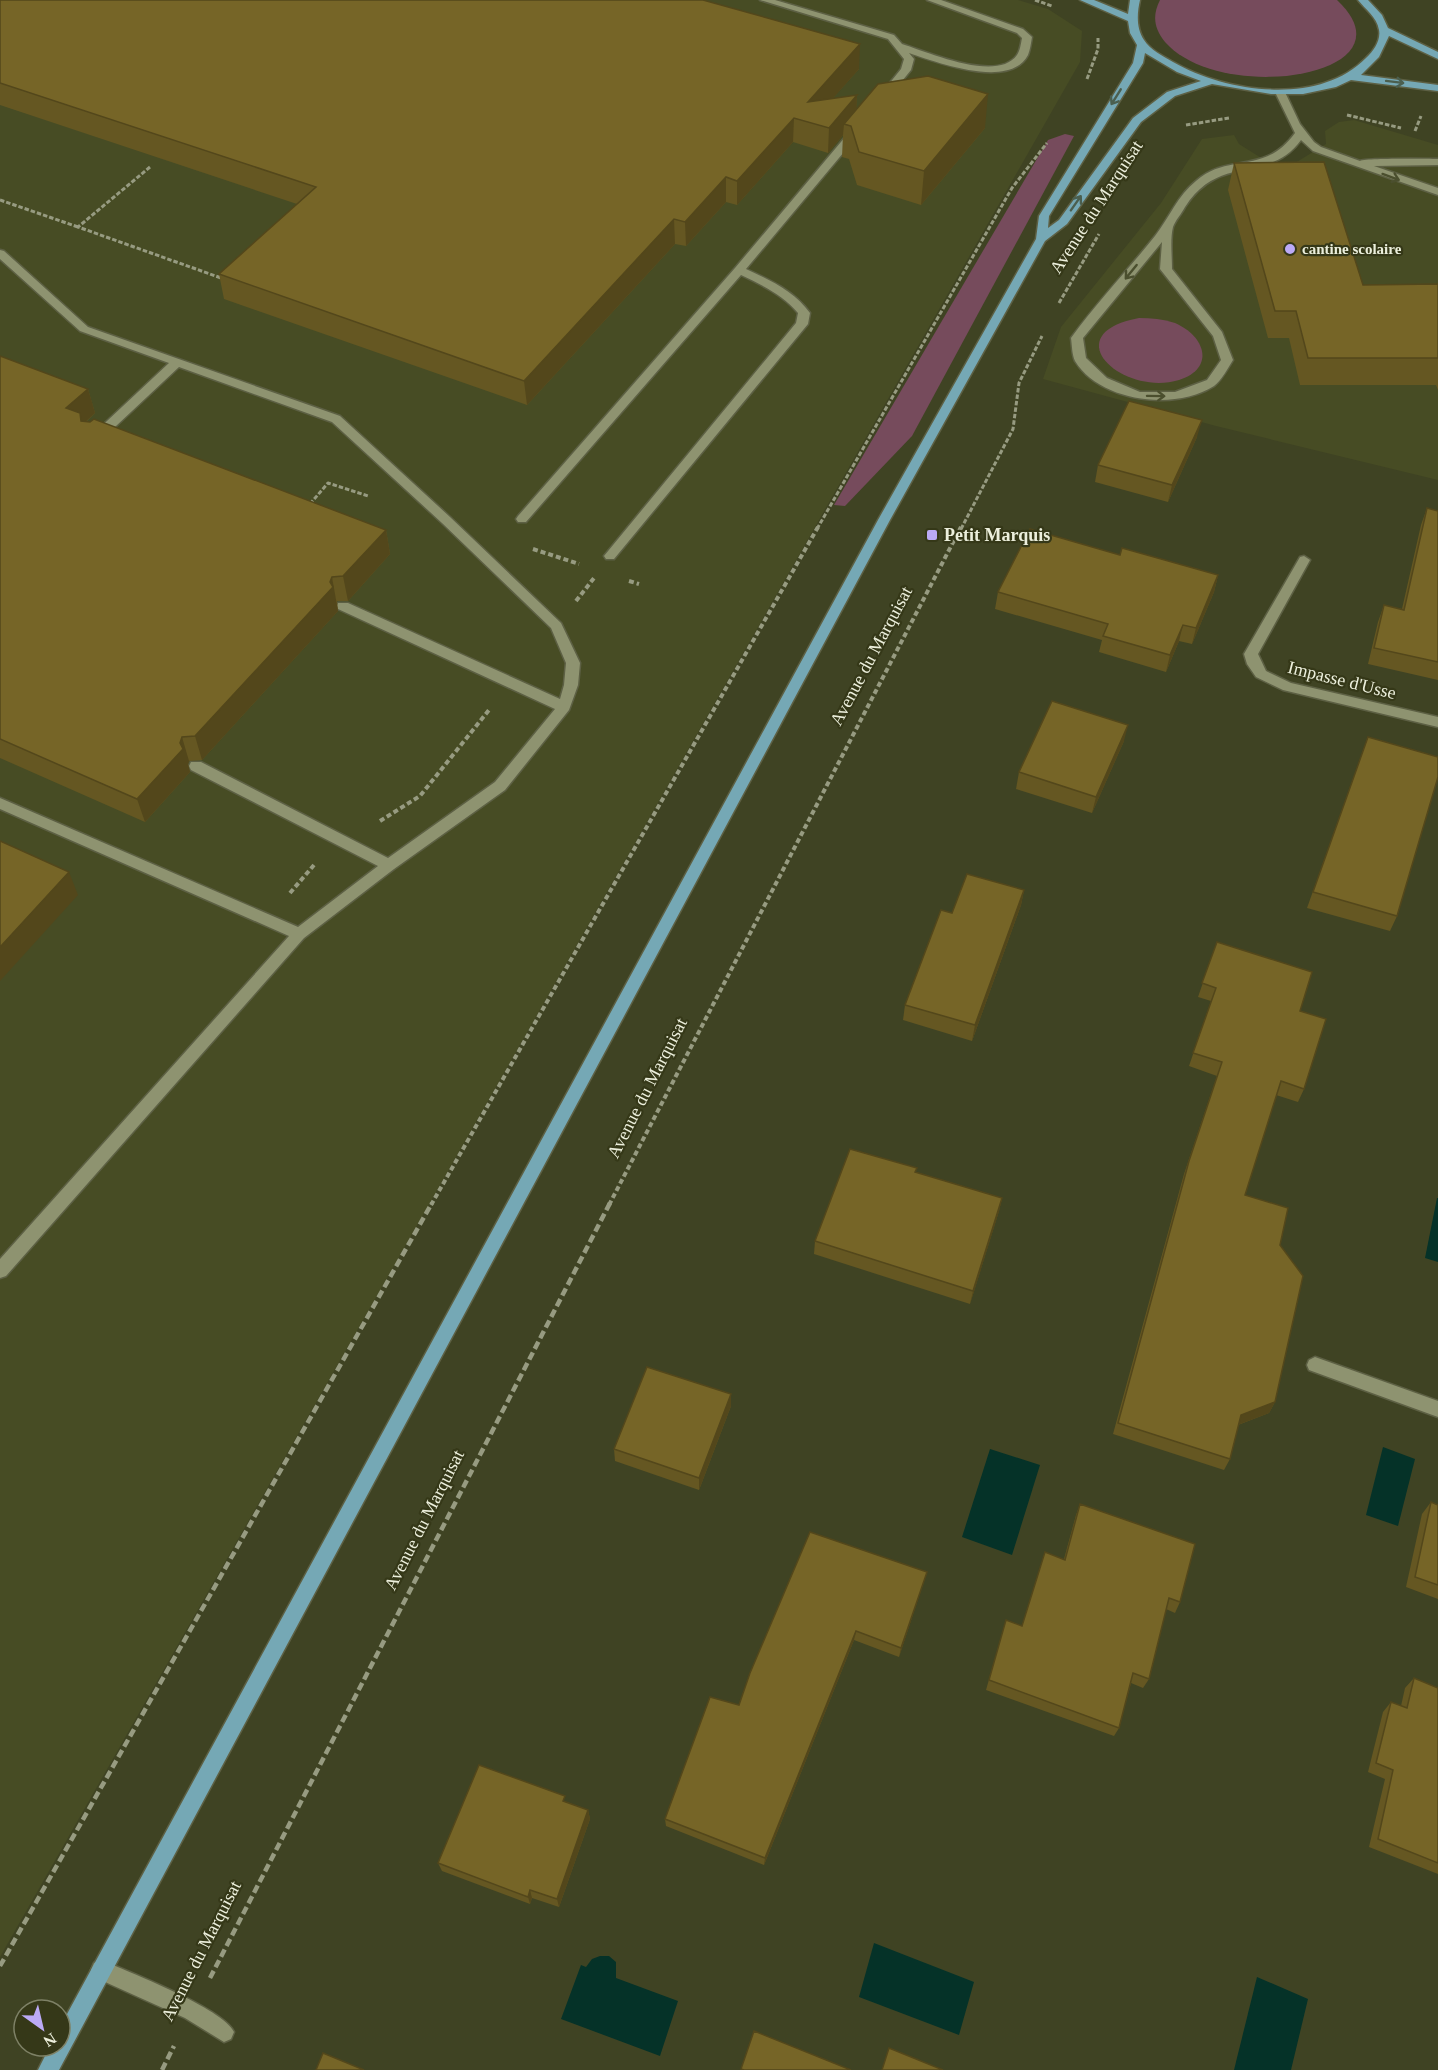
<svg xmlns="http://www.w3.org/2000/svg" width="1438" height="2070" font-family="'Times New Roman',serif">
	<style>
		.built { fill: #474c24 }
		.green { fill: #764b5c }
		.water { fill: #053228 }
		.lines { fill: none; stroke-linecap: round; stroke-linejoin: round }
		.minor-casing { stroke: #5d6044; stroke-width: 3 }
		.major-casing { stroke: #5d6044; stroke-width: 3 }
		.path-far2 { stroke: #979b81; stroke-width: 3; stroke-dasharray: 4.5 2; stroke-linecap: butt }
		.path-far1 { stroke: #979b81; stroke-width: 4; stroke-dasharray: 5 3; stroke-linecap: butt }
		.path { stroke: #979b81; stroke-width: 4.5; stroke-dasharray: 8 4; stroke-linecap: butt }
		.minor { fill: #8e9370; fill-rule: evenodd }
		.major { fill: #75a8b5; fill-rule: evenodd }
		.wall { fill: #655722 }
		.shaded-wall { fill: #53471b }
		.building { fill: #766527; stroke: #53471b; stroke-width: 1.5 }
		.oneway { stroke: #4b5f4f }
		.oneway2 { stroke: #4b4f2e }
		.poi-dot { fill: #bbaaf6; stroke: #353818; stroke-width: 2 }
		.labels { text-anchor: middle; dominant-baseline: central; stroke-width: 4.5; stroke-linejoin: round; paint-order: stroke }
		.far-poi-label { font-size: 15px; font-weight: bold; fill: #ecefdc; stroke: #353818; text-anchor: start }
		.street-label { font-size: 18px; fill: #ecefdc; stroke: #353818 }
		.poi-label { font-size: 18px; font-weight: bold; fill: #ecefdc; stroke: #353818; text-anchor: start }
	</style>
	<rect width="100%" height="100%" fill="#3f4323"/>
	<!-- built -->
	<g class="built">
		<polygon points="0,0 1018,0 1048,9 1082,31 1080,62 0,1957"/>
		<polygon points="1354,120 1438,145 1438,480 1216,426 1043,379 1061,327 1161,203 1202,139 1234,135 1239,144 1282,171 1326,144 1325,131 1339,122"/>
	</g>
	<!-- green -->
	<g class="green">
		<path d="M1160 0H1337C1418 76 1221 106 1165 42 1154 28 1152 16 1160 0Z"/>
		<polygon points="1065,134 1074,136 912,436 845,506 834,505 1048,140"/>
		<path d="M1139 318C1151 318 1163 319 1175 323 1205 336 1216 368 1179 380 1122 397 1054 334 1139 318Z"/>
	</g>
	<!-- water -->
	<g class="water">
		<polygon points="1437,1198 1438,1198 1438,1262 1425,1258"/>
		<polygon points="1383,1447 1415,1459 1398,1526 1366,1515"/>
		<polygon points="990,1449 1040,1465 1012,1555 962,1537"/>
		<polygon points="874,1943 974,1982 959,2035 859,1997"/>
		<polygon points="600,1956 609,1956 616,1962 616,1978 678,2001 660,2056 561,2019 581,1965 586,1967 592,1959"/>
		<polygon points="1257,1977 1308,1999 1291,2070 1234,2070"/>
	</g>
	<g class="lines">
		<!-- minor casing -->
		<g class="minor-casing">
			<g id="minor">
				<path d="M760 0H775L894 35 902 44C928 52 997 83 1017 55 1020 51 1021 43 1022 38L1017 33 927 0H941L1023 29 1032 37C1031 43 1030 50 1028 55 1010 90 936 62 909 53L914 59 911 70 889 97 885 98 880 95 901 69 904 59 888 39Z"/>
				<path d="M1276 90H1284L1300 124 1314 142 1321 147 1360 161C1367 158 1425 159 1438 159V165L1374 166 1438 188V195L1313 151 1301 140C1268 185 1220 152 1185 207 1182 213 1175 221 1173 227 1170 239 1172 256 1172 269L1222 332 1233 360C1228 368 1221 381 1214 386 1175 411 1100 402 1075 361 1072 355 1072 345 1071 338 1097 302 1128 270 1155 236 1169 218 1178 195 1196 181 1229 152 1264 176 1295 133L1275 92ZM1162 242 1160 269 1213 336 1221 360 1207 380 1175 392H1140L1107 378 1086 358 1083 338Z"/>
				<path d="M855 129 859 130V134L746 269C770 280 794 291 810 313L808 324 614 559H606L604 556 796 323 798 313C783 295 762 285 741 275L526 522H518L516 519 518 516 735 268 851 130Z"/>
				<polygon points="0,250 4,251 88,327 340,416 450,517 561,623 580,663 578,685 569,710 505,790 394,869 304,938 6,1276 0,1278 0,1259 289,936 0,809 0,798 298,927 378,866 191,770 189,766 191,762 201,762 388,858 495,782 555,709 338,609 337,606 338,603 348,603 560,699 564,685 566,663 551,628 442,523 332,422 179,367 100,441 92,441 92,435 169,363 80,331 0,259"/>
				<polygon points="1304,556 1310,560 1258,654 1266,671 1291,683 1438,717 1438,727 1283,690 1256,677 1247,664 1244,654 1300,557"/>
				<polygon points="1315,1357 1438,1401 1438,1417 1309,1370 1307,1365 1309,1360"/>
				<path d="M101 1960C127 1971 224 2009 234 2032L231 2039 224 2042 185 2018 94 1977 91 1970 94 1963Z"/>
			</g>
		</g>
		<!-- major casing -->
		<g class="major-casing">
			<path id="major" d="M1080 0H1094L1128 14 1130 0H1140C1137 13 1136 28 1144 40 1150 50 1163 56 1173 62 1227 93 1319 106 1366 58 1374 51 1381 40 1379 30 1377 17 1365 9 1358 0H1368L1382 15 1388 28 1438 52V59L1389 36 1379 57 1361 75 1438 85V91L1351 80 1336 87 1303 94H1271L1212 84 1175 96 1141 122 1067 224 1045 241 890 520 59 2070H38L50 2046H60V2027L878 520 1036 239 1039 216 1133 63 1137 45 1130 33 1128 21ZM1145 53 1177 72 1201 81 1167 92 1133 118 1059 220 1048 228 1049 216 1143 63Z"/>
		</g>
		<!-- path-far2 -->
		<g class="path-far2">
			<polyline points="1035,0 1052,6"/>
			<polyline points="1087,79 1098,49 1098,38"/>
			<polyline points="1347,115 1401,128"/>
			<polyline points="1186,125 1229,118"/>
			<polyline points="1415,131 1421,116"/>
			<polyline points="150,167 78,227 224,279"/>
			<polyline points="0,200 78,227"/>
			<polyline points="1059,303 1099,234"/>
			<polyline points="310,504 328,483 368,496"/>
			<polyline points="817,529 1012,188 1047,143"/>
			<polyline points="961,529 1013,429 1019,383 1042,336"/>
		</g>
		<!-- path-far1 -->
		<g class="path-far1">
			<polyline points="533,549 579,564"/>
			<polyline points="629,581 639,584"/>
			<polyline points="576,601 594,578"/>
			<polyline points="380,821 420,796 489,710"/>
			<polyline points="290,893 314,865"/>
			<polyline points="431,1205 818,527"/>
			<polyline points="609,1205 961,527"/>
		</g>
		<!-- path -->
		<g class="path">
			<polyline points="0,1966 432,1203"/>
			<polyline points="210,1978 610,1203"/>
			<polyline points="162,2070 174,2046"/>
		</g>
		<!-- minor -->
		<use href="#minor" class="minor"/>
		<!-- major -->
		<use href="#major" class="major"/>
	</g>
	<!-- wall -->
	<g class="wall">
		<polygon points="0,0 859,69 832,99 857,95 856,109 985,128 921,205 857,185 849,159 842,157 843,135 828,153 793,142 737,205 726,202 686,246 675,244 527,405 224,299 219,274 297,204 0,105"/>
		<polygon points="1234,163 1363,285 1438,284 1438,390 1436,385 1300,385 1289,338 1268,338 1228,190"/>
		<polygon points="0,356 88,389 95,413 87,421 386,530 390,554 348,601 337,601 338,611 202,760 189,761 188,764 190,772 145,822 0,758"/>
		<polygon points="1197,437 1168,502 1095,482 1098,465"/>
		<polygon points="1427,508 1438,511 1438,680 1368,664 1378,622 1384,605 1402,609 1421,525"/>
		<polygon points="1120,555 1218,575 1214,592 1192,644 1179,641 1166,672 1099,652 1102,640 995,609 998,592"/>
		<polygon points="1368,737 1397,916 1390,931 1307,908"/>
		<polygon points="1124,741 1092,813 1016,789 1019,772"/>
		<polygon points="1024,890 1021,905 972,1041 903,1020 905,1005"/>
		<polygon points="1217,942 1300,1011 1304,1089 1298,1102 1276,1095 1245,1195 1280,1245 1275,1402 1269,1413 1238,1425 1230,1459 1224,1470 1113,1434 1184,1174 1217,1076 1189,1066 1211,1001 1198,997"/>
		<polygon points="916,1172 1002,1198 999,1211 970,1304 814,1254 815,1241"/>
		<polygon points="731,1394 731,1406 699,1490 615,1461 614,1449"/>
		<polygon points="1431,1502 1438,1505 1438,1599 1406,1587 1422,1514"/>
		<polygon points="1080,1504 1180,1602 1175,1613 1166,1609 1149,1679 1143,1688 1131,1683 1119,1728 1114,1736 986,1690 1006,1620 1021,1626 1064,1559 1076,1515"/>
		<polygon points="927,1572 924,1581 899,1657 854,1640 764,1865 666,1826 665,1819 739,1705"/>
		<polygon points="1414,1678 1438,1688 1438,1874 1369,1847 1385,1779 1368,1772 1383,1712 1391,1702 1401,1706 1405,1688"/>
		<polygon points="567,1802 588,1810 590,1819 559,1907 532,1898 530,1904 442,1871 438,1863"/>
	</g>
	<!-- shaded-wall -->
	<g class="shaded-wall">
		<polygon points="860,44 859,69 811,123 808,102"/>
		<polygon points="988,94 985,128 921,205 924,171"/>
		<polygon points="857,95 856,120 844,124 843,135 828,153 829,128"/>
		<polygon points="794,118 793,142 737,205 737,181"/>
		<polygon points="726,177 726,202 686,246 685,222"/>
		<polygon points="674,219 675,244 527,405 524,381"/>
		<polygon points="88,389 95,413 83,424 66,408"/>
		<polygon points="1202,420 1197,437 1168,502 1172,485"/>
		<polygon points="386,530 390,554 348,601 343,576"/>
		<polygon points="1218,575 1214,592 1192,644 1196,628"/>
		<polygon points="332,577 338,611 202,760 195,736"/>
		<polygon points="1183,625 1179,641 1166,672 1170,655"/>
		<polygon points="1128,725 1124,741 1092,813 1096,797"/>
		<polygon points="182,737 189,761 188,764 190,772 145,822 137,799 180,743"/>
		<polygon points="69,872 78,895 0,981 0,947"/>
		<polygon points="1024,890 1021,905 972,1041 975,1025"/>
		<polygon points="1002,1198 999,1211 970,1304 973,1291"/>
		<polygon points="731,1394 731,1406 699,1490 699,1478"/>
		<polygon points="1275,1402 1269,1413 1235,1426 1241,1415"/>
		<polygon points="927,1572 924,1581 899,1657 901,1648"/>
		<polygon points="856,1631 854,1640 764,1865 765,1858"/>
		<polygon points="588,1810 590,1819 559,1907 557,1899"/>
		<polygon points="530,1890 532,1898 530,1904 528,1897"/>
	</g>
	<!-- building -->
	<g class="building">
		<polygon points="0,0 703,0 860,44 808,102 857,95 829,128 794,118 737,181 726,177 685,222 674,219 524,381 219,274 316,187 0,83"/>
		<polygon points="928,76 988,94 924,171 859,152 851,126 844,124 878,84"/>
		<polygon points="1324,162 1363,285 1438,284 1438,358 1308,358 1296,311 1275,311 1234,163"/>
		<polygon points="0,356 88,389 66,408 80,413 81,421 90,422 94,419 386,530 343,576 332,577 330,582 333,587 195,736 182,737 180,743 183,749 137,799 0,739"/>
		<polygon points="1129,401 1202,420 1172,485 1098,465"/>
		<polygon points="1427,508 1438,511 1438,662 1374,648 1384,605 1404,610"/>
		<polygon points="1030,529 1120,555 1122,548 1218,575 1196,628 1183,625 1170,655 1103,636 1108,624 998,592"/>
		<polygon points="1052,701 1128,725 1096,797 1019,772"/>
		<polygon points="1368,737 1438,757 1438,777 1397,916 1313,892"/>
		<polygon points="0,841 69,872 0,947"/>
		<polygon points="967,874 1024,890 975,1025 905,1005 941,910 952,913"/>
		<polygon points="1217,942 1312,972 1300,1011 1326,1019 1304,1089 1281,1081 1245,1195 1288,1208 1280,1245 1303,1276 1275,1402 1241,1415 1230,1459 1118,1423 1189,1161 1222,1062 1193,1053 1216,988 1202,983"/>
		<polygon points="850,1149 917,1168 915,1172 1002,1198 973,1291 815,1241"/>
		<polygon points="647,1367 731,1394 699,1478 614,1449"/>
		<polygon points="1431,1502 1438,1505 1438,1585 1415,1577"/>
		<polygon points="1080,1504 1195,1544 1180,1602 1169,1598 1149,1679 1133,1673 1119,1728 989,1680 1006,1620 1022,1626 1045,1552 1065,1560"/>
		<polygon points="810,1532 927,1572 901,1648 856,1631 765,1858 665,1819 710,1697 739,1705 750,1673"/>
		<polygon points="1414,1678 1438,1688 1438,1863 1378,1839 1393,1770 1376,1763 1391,1702 1407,1708"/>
		<polygon points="479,1765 565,1796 563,1801 588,1810 557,1899 530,1890 528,1897 438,1863"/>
		<polygon points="754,2031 851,2070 744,2070 741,2069"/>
		<polygon points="889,2048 943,2070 882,2070"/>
		<polygon points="323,2053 364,2070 316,2070"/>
	</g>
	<!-- one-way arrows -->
	<defs><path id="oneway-shaft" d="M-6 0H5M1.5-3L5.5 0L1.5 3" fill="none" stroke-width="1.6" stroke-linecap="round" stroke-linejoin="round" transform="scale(1.5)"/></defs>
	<g class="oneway">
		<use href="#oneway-shaft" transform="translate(1395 82) rotate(7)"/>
		<use href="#oneway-shaft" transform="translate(1116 97) rotate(122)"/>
		<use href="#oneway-shaft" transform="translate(1076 203) rotate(-55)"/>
	</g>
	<g class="oneway2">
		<use href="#oneway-shaft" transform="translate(1391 177) rotate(20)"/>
		<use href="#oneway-shaft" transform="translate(1131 272) rotate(129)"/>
		<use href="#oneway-shaft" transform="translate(1156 396) rotate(1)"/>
	</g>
	<!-- markers -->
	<g class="poi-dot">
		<circle cx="1290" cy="249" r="6"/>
		<rect x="926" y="529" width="12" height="12" rx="3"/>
	</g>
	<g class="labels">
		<!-- far-poi labels -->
		<g class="far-poi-label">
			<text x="1302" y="249">cantine scolaire</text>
		</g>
		<!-- street labels -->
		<g class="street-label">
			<text transform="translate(1096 207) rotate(-57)">Avenue du Marquisat</text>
			<text transform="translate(871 656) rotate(-62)">Avenue du Marquisat</text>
			<text transform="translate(1342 680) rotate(14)">Impasse d'Usse</text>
			<text transform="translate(647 1088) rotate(-63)">Avenue du Marquisat</text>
			<text transform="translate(424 1520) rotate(-63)">Avenue du Marquisat</text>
			<text transform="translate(201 1951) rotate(-63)">Avenue du Marquisat</text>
		</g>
		<!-- poi labels -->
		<g class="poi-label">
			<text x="944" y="535">Petit Marquis</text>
		</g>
	</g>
	<!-- north arrow -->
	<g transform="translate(42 2028) rotate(146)"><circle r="28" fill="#353818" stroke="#7e8166" stroke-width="1.5"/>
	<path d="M0-4.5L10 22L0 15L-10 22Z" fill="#bbaaf6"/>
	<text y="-9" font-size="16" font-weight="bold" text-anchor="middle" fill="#ecefdc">N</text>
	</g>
</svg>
